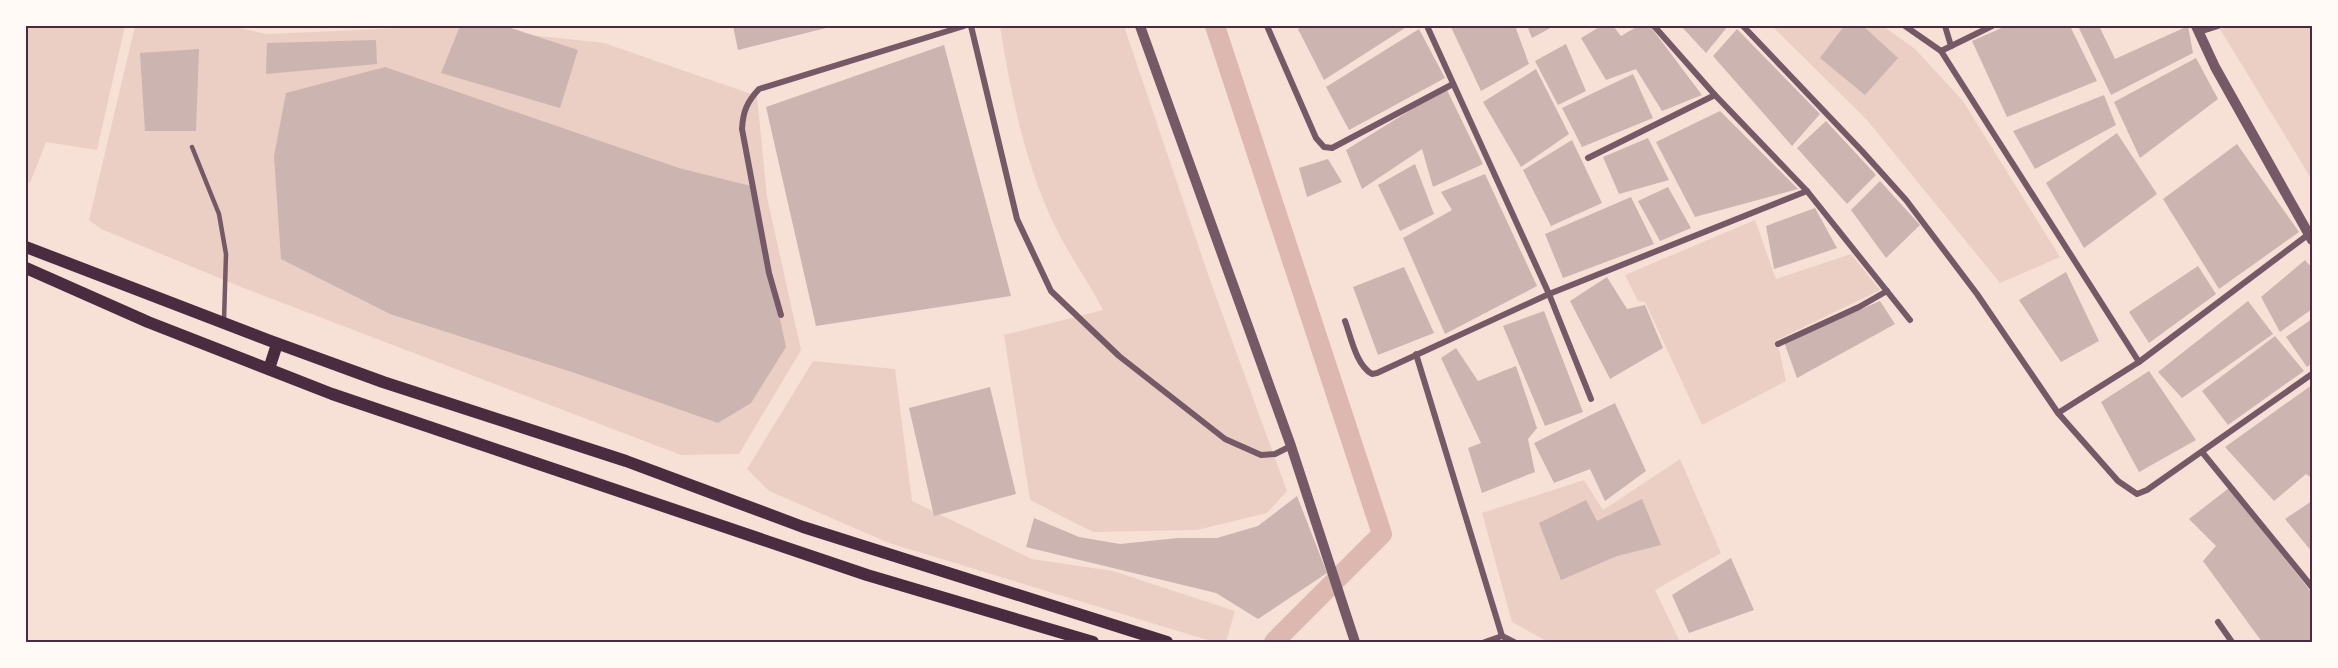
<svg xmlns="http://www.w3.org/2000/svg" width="2338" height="668" font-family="Poppins,sans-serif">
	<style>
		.green { fill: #ebcfc5 }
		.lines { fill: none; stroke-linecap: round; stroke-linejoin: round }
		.canal { stroke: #dcb8b0; stroke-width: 20 }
		.building { fill: #ccb4b1 }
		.service { stroke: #755966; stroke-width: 4.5 }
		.minor { stroke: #755966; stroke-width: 6 }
		.tertiary { stroke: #755966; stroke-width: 10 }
		.secondary { stroke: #4a2c40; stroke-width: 12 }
		.neatline { fill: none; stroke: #4a2c40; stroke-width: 2 }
	</style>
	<rect width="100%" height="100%" fill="#f7e1d7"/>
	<!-- green -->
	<g class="green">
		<polygon points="26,26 125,26 97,150 46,142 30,183 26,181"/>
		<polygon points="135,26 230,26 267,34 448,26 604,43 757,96 767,197 801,350 739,454 681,455 236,285 101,229 89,220"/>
		<path d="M1000 26H1124L1210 280 1287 491 1267 513 1197 530 1093 532 1030 500 1004 335 1103 310C1090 284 1072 260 1059 234 1026 171 1011 95 1000 26Z"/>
		<polygon points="1772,26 1883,26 1915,49 1963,101 2060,257 2000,283 1867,120"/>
		<polygon points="2230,26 2312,26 2312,180 2220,29"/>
		<polygon points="1755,220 1776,279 1851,254 1880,290 1777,340 1786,381 1702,425 1645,302 1638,301 1625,275"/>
		<polygon points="813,361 895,369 912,501 1032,559 1113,571 1235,611 1226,642 1214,642 889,543 769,491 747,469"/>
		<polygon points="1680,459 1721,553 1655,590 1680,642 1548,642 1512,622 1482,513 1584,480 1603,510"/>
	</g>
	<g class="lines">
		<!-- canal -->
		<polyline class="canal" points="1215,26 1382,534 1274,642"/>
	</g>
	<!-- building -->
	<g class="building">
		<polygon points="460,26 505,26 578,50 560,108 441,73"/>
		<polygon points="733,26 834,26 738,50"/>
		<polygon points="1304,26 1408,26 1324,80 1298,29"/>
		<polygon points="1454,26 1515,26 1529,64 1481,91 1451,27"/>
		<polygon points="1527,26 1554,26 1532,38"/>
		<polygon points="1601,26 1613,26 1621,36 1638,26 1650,26 1702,95 1662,111 1636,69 1606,80 1581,38"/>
		<polygon points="1681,26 1728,26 1706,53"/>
		<polygon points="1844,26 1863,26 1898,58 1865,95 1820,58"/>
		<polygon points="2006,26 2070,26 2097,81 2007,117 1972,41"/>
		<polygon points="2078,26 2099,26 2115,59 2188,26 2193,53 2111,95"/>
		<polygon points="1419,29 1445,78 1349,130 1326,87"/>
		<polygon points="1737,29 1820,114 1792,146 1713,56"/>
		<polygon points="376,40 377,64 266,74 267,43"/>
		<polygon points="1566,44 1586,91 1558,105 1535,61"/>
		<polygon points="944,45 1011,296 816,326 766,107"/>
		<polygon points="199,49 196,131 145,131 140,53"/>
		<polygon points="2196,58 2218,99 2140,158 2114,102"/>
		<polygon points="385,67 679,168 751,186 786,347 751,403 718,423 575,373 390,314 281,259 274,156 286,93"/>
		<polygon points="1536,69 1569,134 1521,167 1483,102"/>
		<polygon points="1633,74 1653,118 1582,147 1562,108"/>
		<polygon points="1446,88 1483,164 1433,187 1422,149 1362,189 1346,150"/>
		<polygon points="2104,95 2116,125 2035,169 2013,131"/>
		<polygon points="1720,111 1798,189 1695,217 1656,142"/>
		<polygon points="1826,121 1876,175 1847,204 1797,148"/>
		<polygon points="2117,133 2157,194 2084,248 2046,183"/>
		<polygon points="1648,138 1669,180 1619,194 1603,157"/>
		<polygon points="1572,140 1602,203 1551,226 1523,170"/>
		<polygon points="2237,144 2299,232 2219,289 2163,199"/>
		<polygon points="1328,159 1342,182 1307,197 1299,168"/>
		<polygon points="1415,164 1434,214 1400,231 1378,185"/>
		<polygon points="1485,174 1537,286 1445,334 1403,238 1452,210 1441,192"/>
		<polygon points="1880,181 1920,225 1886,258 1851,210"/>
		<polygon points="1668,187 1691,228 1660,241 1638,201"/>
		<polygon points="1631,197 1654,244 1563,278 1545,234"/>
		<polygon points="1815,208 1837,248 1774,269 1766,226"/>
		<polygon points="2305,260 2312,268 2312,309 2280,332 2261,297"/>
		<polygon points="2198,266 2216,294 2149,343 2129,312"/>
		<polygon points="1404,267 1434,333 1378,355 1353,287"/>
		<polygon points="2066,272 2099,341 2061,362 2019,300"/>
		<polygon points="1607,277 1627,309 1645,305 1663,348 1610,379 1570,301"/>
		<polygon points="1880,301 1895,324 1797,378 1784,342"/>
		<polygon points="2248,301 2273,334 2182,398 2158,372"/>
		<polygon points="1544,311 1583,412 1545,426 1503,326"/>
		<polygon points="2312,319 2312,363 2307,367 2286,337"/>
		<polygon points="2275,336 2304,371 2228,425 2202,391"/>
		<polygon points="1456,348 1478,381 1516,366 1537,428 1528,439 1535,472 1482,493 1468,448 1481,443 1441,358"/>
		<polygon points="2149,371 2196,440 2139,472 2101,402"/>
		<polygon points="2312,385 2312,478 2306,474 2274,501 2225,447"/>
		<polygon points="990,387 1016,494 934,516 909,408"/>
		<polygon points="1615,403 1646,471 1605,501 1590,469 1554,483 1534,443"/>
		<polygon points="2229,488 2312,593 2312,642 2262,642 2203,561 2216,546 2189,519"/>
		<polygon points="1297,496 1327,573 1258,619 1216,593 1026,547 1034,518 1079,537 1120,544 1178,538 1217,538 1258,526"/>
		<polygon points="1642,499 1661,545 1617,556 1561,580 1539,523 1586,500 1597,521"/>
		<polygon points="2312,501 2312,552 2285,519"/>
		<polygon points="1731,558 1754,610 1689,633 1672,595"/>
	</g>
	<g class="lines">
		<!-- service -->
		<polyline class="service" points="192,147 219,214 226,254 224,320"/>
		<!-- minor -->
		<g class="minor">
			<polyline points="971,26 1017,219 1051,291 1119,356 1225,439 1261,455 1275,454 1291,446"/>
			<polyline points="1267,26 1316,138 1324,147 1332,148 1453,84"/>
			<polyline points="1427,26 1549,294 1591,399"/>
			<polyline points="1743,26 1862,151 1906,200 1977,294 2058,413 2118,481 2137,494 2147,490 2312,374"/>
			<polyline points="1905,26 1941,51 2139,362"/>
			<polyline points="1945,26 1951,46"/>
			<polyline points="2199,32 2218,26"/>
			<polyline points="1941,51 1992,26"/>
			<polyline points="1715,95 1807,191 1910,320"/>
			<polyline points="1588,158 1715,95 1654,26"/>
			<path d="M781 315 769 273 742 129C743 111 747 102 759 89L964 26"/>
			<path d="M1345 321C1351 337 1356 365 1372 374L1377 373 1549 294 1807 191"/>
			<polyline points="1778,344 1859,307 1887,291"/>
			<polyline points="1416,354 1502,636"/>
			<polyline points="2058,413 2139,362 2309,234"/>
			<polyline points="2202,452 2312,587"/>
			<polyline points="2218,622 2232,642"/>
			<polyline points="1485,642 1502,636 1514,642"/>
		</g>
		<!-- tertiary -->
		<g class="tertiary">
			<polyline points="1140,26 1291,446 1355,642"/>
			<polyline points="2196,26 2215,67 2312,240"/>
		</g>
		<!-- secondary -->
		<g class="secondary">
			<polyline points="26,247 268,340 383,382 626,461 803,527 1167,642"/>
			<polyline points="26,268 148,322 332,394 867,575 1093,642"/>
			<polyline points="269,369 277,344"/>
		</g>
	</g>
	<!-- border -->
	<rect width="2338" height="668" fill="none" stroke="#fffaf5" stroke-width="54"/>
	<rect x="27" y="27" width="2284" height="614" class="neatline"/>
</svg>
